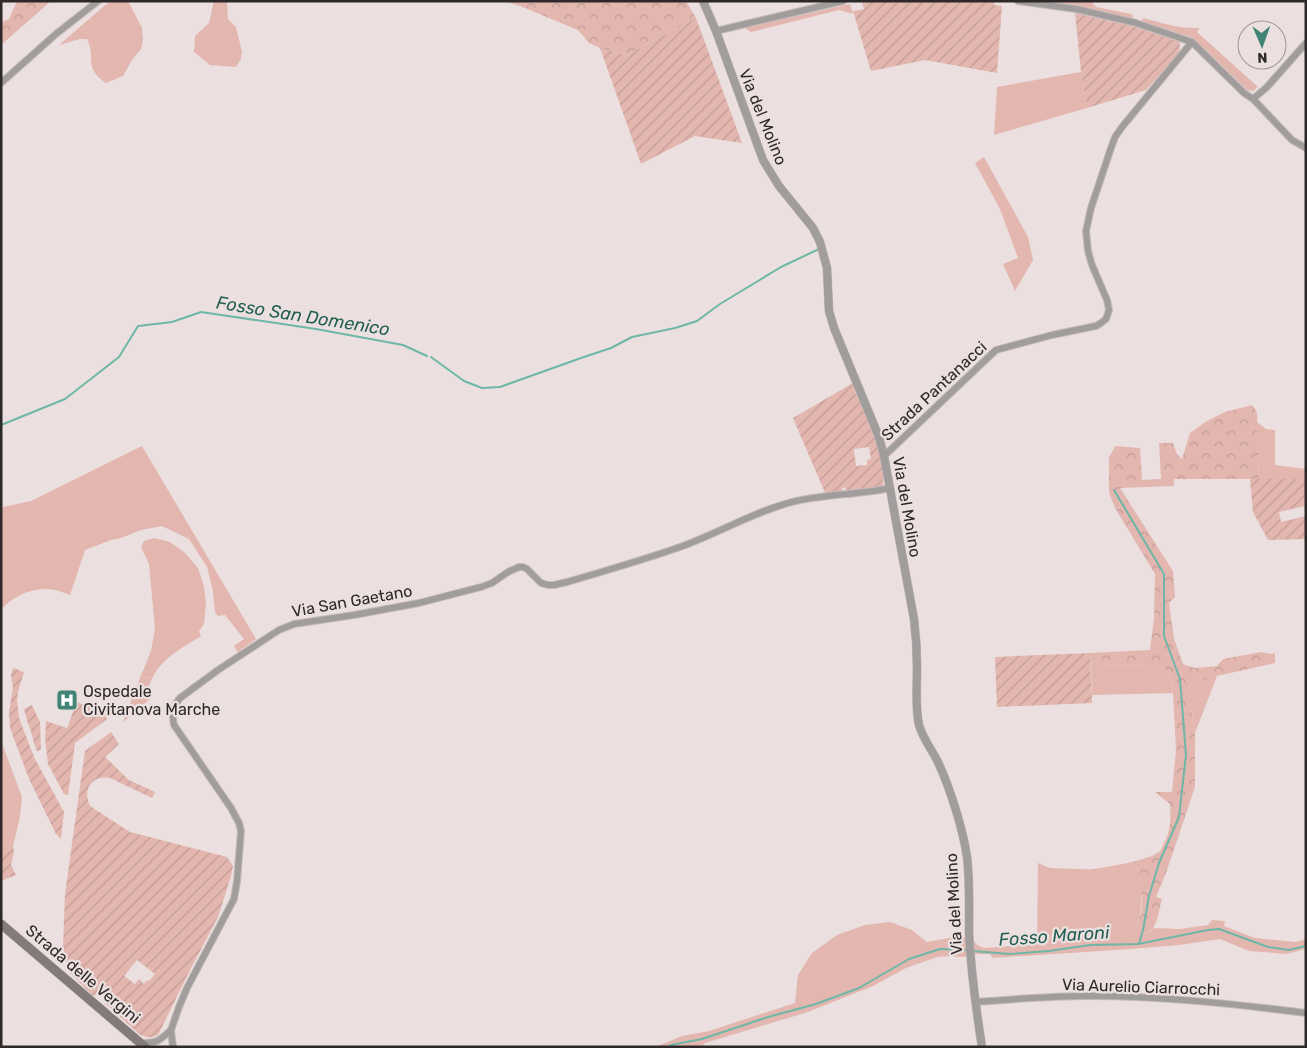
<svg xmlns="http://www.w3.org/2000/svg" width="1307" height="1048" font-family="Rubik,sans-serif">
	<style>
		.grass { fill: #e3b6af }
		.forest { fill: url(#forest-crowns) }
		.park { fill: url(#park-tufts) }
		.garden { fill: url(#garden-furrows); fill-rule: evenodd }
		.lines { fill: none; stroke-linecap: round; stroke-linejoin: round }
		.stream { stroke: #6eb7a6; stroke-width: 2 }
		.minor-casing { stroke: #c5bbba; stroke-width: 8 }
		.tertiary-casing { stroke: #c5bbba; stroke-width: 9 }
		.secondary-casing { stroke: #c5bbba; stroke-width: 10 }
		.minor { stroke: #a19d9c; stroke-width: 6 }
		.tertiary { stroke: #a19d9c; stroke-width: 8 }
		.secondary { stroke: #827b7a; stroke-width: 9 }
		.labels { text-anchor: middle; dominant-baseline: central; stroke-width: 4.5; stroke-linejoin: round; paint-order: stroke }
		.street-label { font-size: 16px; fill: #2d2928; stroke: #ebe0df }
		.poi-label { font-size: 16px; fill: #2d2928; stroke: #ebe0df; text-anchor: start }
		.water-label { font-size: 18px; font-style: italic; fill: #235f53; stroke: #ebe0df }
	</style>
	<defs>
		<pattern id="forest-crowns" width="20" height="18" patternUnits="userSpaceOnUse" patternTransform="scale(1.25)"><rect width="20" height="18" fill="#e3b6af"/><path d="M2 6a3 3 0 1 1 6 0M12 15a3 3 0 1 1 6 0" fill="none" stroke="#c39c97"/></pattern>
		<pattern id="park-tufts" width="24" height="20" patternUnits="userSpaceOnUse" patternTransform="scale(1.25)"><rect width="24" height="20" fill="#e3b6af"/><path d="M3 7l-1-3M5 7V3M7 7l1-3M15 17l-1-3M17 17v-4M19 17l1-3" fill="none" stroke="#c39c97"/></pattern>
		<pattern id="garden-furrows" width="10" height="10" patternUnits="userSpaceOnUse" patternTransform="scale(1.25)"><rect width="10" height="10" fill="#e3b6af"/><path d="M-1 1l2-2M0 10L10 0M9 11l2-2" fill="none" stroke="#c39c97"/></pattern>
	</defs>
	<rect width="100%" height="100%" fill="#ebe0df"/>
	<!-- grass -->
	<g class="grass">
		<path d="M110 1H128L142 28 143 40 141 49 132 60 123 76 106 83C82 66 97 59 87 39H80L59 45Z"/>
		<polygon points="214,1 227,1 228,19 236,27 242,52 241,59 236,67 210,65 194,52 195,36 209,23"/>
		<polygon points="1039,1 1087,1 1092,2 1096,7 1131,14 1133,16 1132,19"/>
		<polygon points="850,4 853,14 839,10 751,32 745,28"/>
		<path d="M1143 18C1162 23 1180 29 1200 28L1197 32 1258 87 1253 91 1247 90 1193 38 1142 22Z"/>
		<polygon points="1081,72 1087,108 994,135 997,87"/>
		<polygon points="984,157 1028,237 1033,260 1015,291 1003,264 1018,258 1000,209 975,163"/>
		<polygon points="1257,422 1266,429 1275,430 1275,465 1306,469 1306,479 1259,479"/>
		<path d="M142 446 256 639 238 652 234 646 244 639 225 615 218 616 215 612 213 591 207 567 189 539 162 526 141 530 121 538 111 540 85 550 70 595C65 593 60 591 55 590 35 586 15 595 1 609V510L3 507 31 501Z"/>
		<path d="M154 538 170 542 184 552 198 568 204 587 206 603 204 624 199 631 201 636C184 647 162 658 153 677L140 678 151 651 155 629 149 564 141 547 144 541Z"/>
		<polygon points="1160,665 1170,674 1173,693 1092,695 1091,666"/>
		<polygon points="1217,676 1195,733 1189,694 1190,684"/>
		<polygon points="1,743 3,746 22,797 20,817 13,846 1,848"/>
		<polygon points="1038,863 1050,868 1108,870 1130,868 1139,868 1142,891 1140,919 1134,929 1146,934 1154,928 1180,929 1208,925 1212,920 1225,921 1224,926 1255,938 1295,942 1306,939 1306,949 1286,954 1249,951 1220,939 1179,945 1130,949 993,958 990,954 976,954 974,956 961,957 950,956 937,957 906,968 873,986 808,1012 705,1043 701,1047 655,1047 682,1036 709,1031 795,1003 798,975 812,953 837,935 865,925 890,922 912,930 927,942 960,936 973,940 977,945 984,948 1037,944"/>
	</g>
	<!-- forest -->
	<g class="forest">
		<polygon points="17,1 51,1 1,45 1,22 9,19"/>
		<polygon points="504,1 686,1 696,18 627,55 600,48 589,43 578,30 520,6"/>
		<path d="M1252 405 1257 412 1259 479H1174V486L1120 488 1173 571 1175 597 1169 603 1174 639 1183 664 1195 668 1217 666 1223 659 1261 652 1270 654 1275 653V663L1217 676 1190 684 1189 694 1195 733V787L1166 873 1156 897 1162 899C1156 920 1159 931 1136 937 1133 924 1137 928 1140 918 1144 902 1141 884 1139 868H1130L1108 870H1089C1104 867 1150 861 1160 851 1161 850 1162 847 1163 845 1171 831 1171 819 1170 804L1155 792H1172L1176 750 1173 693 1170 674 1160 665 1091 666 1090 653 1150 650 1154 618 1155 574 1115 508 1109 493V458L1115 446 1140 448 1142 480 1161 479 1159 443H1173L1177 454 1182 459 1190 433 1207 421 1225 412Z"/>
	</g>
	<!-- park -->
	<polygon class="park" points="153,677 149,685 150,699 123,722 140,678"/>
	<!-- garden -->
	<g class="garden">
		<polygon points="866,1 987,1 994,2 994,5 1002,6 997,73 925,60 871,71 853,11 864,9 862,2"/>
		<polygon points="1075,13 1135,27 1180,42 1179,54 1146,90 1087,108 1081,72"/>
		<polygon points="696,18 742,143 695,136 641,164 600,48 627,55"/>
		<path d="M853 383 856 395H858C869 423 886 455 883 486L881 488 846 491 845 487 842 488 843 493 826 495 793 418ZM869 447 871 459 867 460V465L856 466 854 449Z"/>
		<polygon points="1250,479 1306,479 1306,509 1305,506 1279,512 1281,522 1306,516 1306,539 1268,540 1253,512"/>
		<polygon points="1090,653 1092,703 997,707 995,657"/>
		<polygon points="13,668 24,672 18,692 17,700 19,718 34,757 64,812 61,839 56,834 29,779 10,728 9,712 13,688 11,675"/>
		<polygon points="77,702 103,712 107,719 75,743 68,795 64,794 48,764 45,739 46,721 67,728"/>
		<path d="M32 705 40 722 41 749 39 751H37C33 742 32 734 29 725L28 724 24 709Z"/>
		<path d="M111 732 119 744 105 757 129 780 155 792 152 798 110 778C92 775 82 789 90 806L130 832 227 857 233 866 231 876 218 917 190 970 158 1035C151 1038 146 1038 139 1034L105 1003 106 999 98 993 93 996 69 972 63 947 65 894 85 751ZM137 960 155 974 149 981 147 980 144 984 139 979 135 984 124 976Z"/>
		<polygon points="13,846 14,852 11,865 16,875 1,881 1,848"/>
	</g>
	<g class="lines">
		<!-- stream -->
		<g class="stream">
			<polyline points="431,357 464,381 482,388 500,387 581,358 611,348 632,337 675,328 697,321 720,304 781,267 819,249"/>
			<polyline points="1,425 65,399 119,357 138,326 172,322 201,312 316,329 403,345 427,356"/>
			<polyline points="1114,490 1164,574 1164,636 1180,679 1186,755 1179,817 1159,863 1149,896 1143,930 1139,944"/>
			<polyline points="972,951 1010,954 1049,951 1090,945 1138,944 1208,930 1219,929 1268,947 1289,950 1306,946"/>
			<polyline points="668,1047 671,1045 702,1039 768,1017 816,1004 859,988 909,959 940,949 967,950"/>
		</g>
		<!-- minor casing -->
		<g class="minor-casing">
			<g id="minor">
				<polyline points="1018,1 1076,9 1136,23 1192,42 1244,93 1253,99 1292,140 1306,148"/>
				<polyline points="716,31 843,1"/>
				<polyline points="1,83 56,34 98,1"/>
				<polyline points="1253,99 1267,87 1306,43"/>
				<polyline points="884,456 996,350 1052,335 1096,326 1101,323 1106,319 1109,310 1107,300 1092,265 1088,251 1086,231 1091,208 1111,148 1115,137 1122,127 1192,42"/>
				<path d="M975 1002C1013 999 1051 996 1089 996 1162 996 1234 1004 1306 1013"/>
				<path d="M140 1043C158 1043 159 1041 171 1030"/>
				<path d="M173 1047 171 1030 179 1007 187 988 234 899 237 881 241 831 239 823 231 808 174 725C172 716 173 706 180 698L218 670 279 630 294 624 354 615 419 603 481 587 492 583 508 572 519 567H523L527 569 541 583 548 585H554L567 582C605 571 643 560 680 547 717 534 753 512 792 502 824 494 858 495 890 488"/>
			</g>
		</g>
		<!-- tertiary casing -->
		<g class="tertiary-casing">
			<path id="tertiary" d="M703 1 716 31 763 160 779 186 813 228 820 242 827 268 829 311 834 328 879 437 884 456 914 619C916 635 917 651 917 668 917 687 915 707 919 725 923 739 932 750 938 762 950 788 963 829 967 857 970 882 969 908 969 933 971 971 976 1009 982 1047"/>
		</g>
		<!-- secondary casing -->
		<g class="secondary-casing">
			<polyline id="secondary" points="1,924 145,1047"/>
		</g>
		<!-- minor -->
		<use href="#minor" class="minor"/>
		<!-- tertiary -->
		<use href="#tertiary" class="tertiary"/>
		<!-- secondary -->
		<use href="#secondary" class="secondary"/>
	</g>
	<!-- icons -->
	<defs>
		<g id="hospital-square" transform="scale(1.125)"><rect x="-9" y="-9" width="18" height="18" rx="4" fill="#418375" stroke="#ebe0df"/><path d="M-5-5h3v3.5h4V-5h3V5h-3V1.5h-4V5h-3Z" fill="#fff"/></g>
	</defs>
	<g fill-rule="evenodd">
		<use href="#hospital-square" x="67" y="700"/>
	</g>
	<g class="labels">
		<!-- street labels -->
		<g class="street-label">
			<text transform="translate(763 117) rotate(68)">Via del Molino</text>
			<text transform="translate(934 391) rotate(-43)">Strada Pantanacci</text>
			<text transform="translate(907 507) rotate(80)">Via del Molino</text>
			<text transform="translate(352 601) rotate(-10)">Via San Gaetano</text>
			<text transform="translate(954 904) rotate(-93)">Via del Molino</text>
			<text transform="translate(83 974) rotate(40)">Strada delle Vergini</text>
			<text transform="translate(1141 987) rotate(2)">Via Aurelio Ciarrocchi</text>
		</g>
		<!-- poi labels -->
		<g class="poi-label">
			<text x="83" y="691">Ospedale<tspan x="83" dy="18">Civitanova Marche</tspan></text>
		</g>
		<!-- water labels -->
		<g class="water-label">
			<text transform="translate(303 316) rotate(9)">Fosso San Domenico</text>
			<text transform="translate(1054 936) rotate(-4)">Fosso Maroni</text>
		</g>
	</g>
	<!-- border -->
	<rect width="1307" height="1048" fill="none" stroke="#2d2928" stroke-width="5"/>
	<!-- north arrow -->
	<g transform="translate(1262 45) rotate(178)"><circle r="24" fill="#ebe0df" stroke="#9f9796"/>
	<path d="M0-4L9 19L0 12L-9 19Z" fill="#418375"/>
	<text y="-8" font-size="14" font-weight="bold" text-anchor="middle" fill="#2d2928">N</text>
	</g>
</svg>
